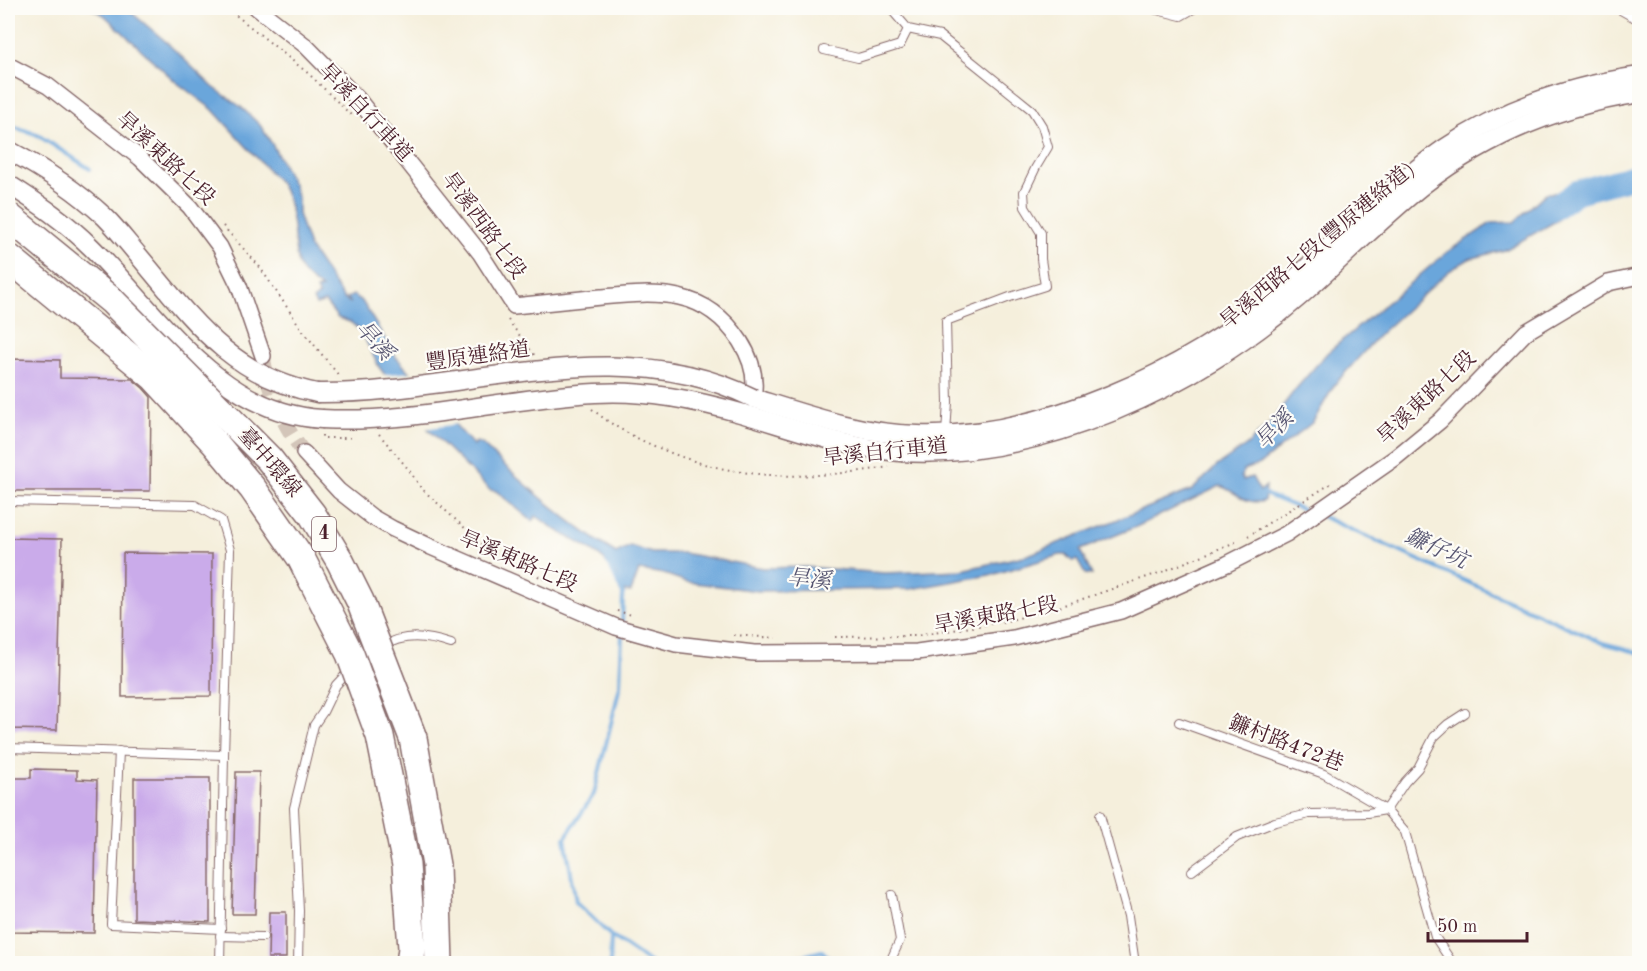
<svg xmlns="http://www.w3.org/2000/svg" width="1647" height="971" font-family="'Old Standard TT','Noto Serif TC',serif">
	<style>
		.water { fill: #6ba6db; stroke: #5a6283; stroke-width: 1.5 }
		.pier { fill: #f5efdc }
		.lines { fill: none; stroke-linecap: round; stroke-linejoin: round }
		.stream { stroke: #6ba6db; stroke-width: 4 }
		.river { stroke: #6ba6db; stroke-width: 24 }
		.building { fill: #caabea }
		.minor-tunnel { stroke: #d3c5b9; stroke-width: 15; stroke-dasharray: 15 8; stroke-linecap: butt }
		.service-casing { stroke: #866869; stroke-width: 10 }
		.minor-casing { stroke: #866869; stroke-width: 18 }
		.tertiary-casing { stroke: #866869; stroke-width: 21 }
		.path { stroke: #866869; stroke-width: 2; stroke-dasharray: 1.5 4.5; stroke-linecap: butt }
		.service { stroke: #fff; stroke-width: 8 }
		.minor { stroke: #fff; stroke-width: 15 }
		.tertiary { stroke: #fff; stroke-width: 18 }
		.tertiary-bridge-casing { stroke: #866869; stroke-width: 21; stroke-linecap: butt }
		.motorway-bridge-casing { stroke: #866869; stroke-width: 30; stroke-linecap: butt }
		.tertiary-bridge { stroke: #fff; stroke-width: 18 }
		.motorway-bridge { stroke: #fff; stroke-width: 27 }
		.labels { text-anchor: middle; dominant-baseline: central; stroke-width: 4.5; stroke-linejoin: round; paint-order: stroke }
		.shield { fill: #fdfcf7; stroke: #806168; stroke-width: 1.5 }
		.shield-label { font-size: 20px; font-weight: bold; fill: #4a1f2b }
		.street-label { font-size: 21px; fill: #4a1f2b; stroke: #fdfcf7 }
		.water-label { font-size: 22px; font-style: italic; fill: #575571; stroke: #fdfcf7 }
	</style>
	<rect width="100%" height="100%" fill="#fdfcf7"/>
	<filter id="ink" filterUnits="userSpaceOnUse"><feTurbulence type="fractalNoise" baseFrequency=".0167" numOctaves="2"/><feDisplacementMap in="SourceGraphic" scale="12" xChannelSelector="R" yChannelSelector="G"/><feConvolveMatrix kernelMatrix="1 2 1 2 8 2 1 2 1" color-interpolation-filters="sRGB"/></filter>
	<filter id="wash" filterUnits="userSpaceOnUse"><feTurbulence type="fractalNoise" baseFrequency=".008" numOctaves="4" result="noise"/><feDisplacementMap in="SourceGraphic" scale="24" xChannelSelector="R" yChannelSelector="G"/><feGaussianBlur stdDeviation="1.35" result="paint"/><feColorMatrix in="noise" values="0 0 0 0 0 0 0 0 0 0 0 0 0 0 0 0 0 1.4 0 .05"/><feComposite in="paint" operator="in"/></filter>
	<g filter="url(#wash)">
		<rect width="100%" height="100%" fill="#f5efdc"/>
		<!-- water -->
		<path class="water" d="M91 8H126L163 39 213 87 241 107 260 125 272 144 293 184 298 198V214L309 247 344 299 351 303 347 298 353 295 362 301 396 357 474 446 476 442 482 444C524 484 566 522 616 553L630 546 652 553H683L763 568 804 567 885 573 962 570 1028 555 1192 490 1217 466 1247 445 1270 423 1294 391 1327 353 1447 252 1491 223 1514 222 1546 193 1577 192 1558 220 1505 250 1469 259 1449 271 1379 335 1335 384 1313 422 1260 464 1244 470 1241 476 1243 480 1252 477 1260 491 1266 486 1264 501C1246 506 1236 491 1220 486L1138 526 1080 550 1092 575 1085 574 1077 560 1072 561 1066 555H1060L995 574 911 589 758 591 687 582 664 574 639 570 631 592 620 591C618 560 587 548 563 534 554 529 545 522 536 516L532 521 496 491 490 490 420 421 379 367 361 331 350 322 338 318 325 302 316 305 313 300 319 295 316 290 322 288C312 282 299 272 297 260 292 233 295 205 279 182L212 109 176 82 104 15Z"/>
		<!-- pier -->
		<polygon class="pier" points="413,372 458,424 424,429 381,375"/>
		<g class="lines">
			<!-- stream -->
			<g class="stream">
				<polyline points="8,125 36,134 90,169"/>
				<polyline points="1262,493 1311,513"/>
				<polyline points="1321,516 1603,643 1640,653"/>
				<polyline points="606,558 623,594 622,625"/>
				<polyline points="622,632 620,686 594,794 565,838 576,902 611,936 652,964"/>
				<polyline points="610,964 611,936"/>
				<polyline points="772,964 822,951 835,964"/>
			</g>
			<!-- river -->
			<polyline class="river" points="1551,210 1577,192 1635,176 1640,178"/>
		</g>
		<g id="blocks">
			<!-- building -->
			<g class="building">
				<polygon points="8,359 60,360 60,378 132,379 143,388 151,397 150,491 8,491"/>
				<polygon points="8,538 62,539 57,730 8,729"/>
				<polygon points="123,553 212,554 211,696 122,697"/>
				<polygon points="31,769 77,770 77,779 97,780 94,933 8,932 8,778 31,778"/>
				<polygon points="236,772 259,772 255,914 232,914"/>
				<polygon points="134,778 210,778 210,922 134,919"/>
				<polygon points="269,912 286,912 286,958 268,958"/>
			</g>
		</g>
	</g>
	<g filter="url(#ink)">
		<use href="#blocks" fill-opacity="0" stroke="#866869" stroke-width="1.5"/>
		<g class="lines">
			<!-- minor-tunnel -->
			<path class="minor-tunnel" d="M263 356C269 394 282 423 304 453"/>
			<!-- service casing -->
			<g class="service-casing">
				<g id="service">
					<polyline points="890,8 908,29 940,36 1032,110 1042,126 1048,147 1036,167 1024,192 1025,207 1041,233 1041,259 1045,286 1010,297 946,321 948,402 946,434"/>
					<polyline points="1149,8 1181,16 1195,8"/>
					<polyline points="1617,8 1633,17 1640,18"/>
					<polyline points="824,50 858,58 900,45 908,29"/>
					<polyline points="8,501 195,505 221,520 230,550 224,755 8,748"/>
					<path d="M382 647C403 633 427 636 451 644"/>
					<polyline points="1179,722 1324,774 1386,810 1405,832 1435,937 1453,964"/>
					<polyline points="119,751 111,924 221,929"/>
					<polyline points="1100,815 1128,916 1135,964"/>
					<polyline points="1192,871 1237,837 1275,822 1309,814 1368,813 1386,810 1405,782 1418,768 1434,737 1448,724 1465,713"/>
					<polyline points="220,936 263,937"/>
					<polyline points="220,964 224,755"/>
					<polyline points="298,964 299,911 294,808 314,725 323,712 336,685 350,670"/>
					<polyline points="889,964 900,940 892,895"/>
				</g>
			</g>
			<!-- minor casing -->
			<g class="minor-casing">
				<g id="minor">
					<path d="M257 8 306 46 357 98 480 253 514 306C543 303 572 300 601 297 656 292 705 287 740 341 751 358 757 377 753 398"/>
					<polyline points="8,65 48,86 140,158 190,207 220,247 239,286 263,356"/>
					<polyline points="304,453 339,491 372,517 393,529 431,547 616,627 676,644 754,653 917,652 1014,638 1121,611 1227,564 1286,534 1395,458 1440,421 1526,332 1608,283 1640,276"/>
				</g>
			</g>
			<!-- tertiary casing -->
			<g class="tertiary-casing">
				<g id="tertiary">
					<path d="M8 150C42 168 77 191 105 217 117 229 127 242 138 255 191 318 230 376 317 393"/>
					<path d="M8 184C38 203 66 222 91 247 158 313 218 413 322 419"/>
					<path d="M753 398C807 415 861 434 918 435 1039 439 1189 371 1279 293 1333 246 1386 189 1444 149 1502 109 1571 86 1640 76"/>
					<path d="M744 414C796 429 846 448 900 452 1039 461 1198 386 1300 296 1342 259 1380 219 1424 184 1487 135 1561 105 1640 93"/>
				</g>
			</g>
			<!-- path -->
			<g class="path">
				<polyline points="227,8 309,74 352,116"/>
				<polyline points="223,226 259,266 303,331 340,377"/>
				<polyline points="508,320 535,356"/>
				<path d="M592 409C612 426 635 438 659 448 738 482 805 480 889 467"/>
				<polyline points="379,434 409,470 421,488 492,553 546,580"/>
				<polyline points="322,435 322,438 352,438"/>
				<polyline points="1248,536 1332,483"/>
				<polyline points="617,611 632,615"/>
				<polyline points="734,635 776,638"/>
				<polyline points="835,637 915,636 1003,622 1053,609 1159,573 1238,541"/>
			</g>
			<!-- service -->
			<use href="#service" class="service"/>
			<!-- minor -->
			<use href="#minor" class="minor"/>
			<!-- tertiary -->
			<use href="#tertiary" class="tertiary"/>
			<!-- tertiary-bridge casing -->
			<g class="tertiary-bridge-casing">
				<g id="tertiary-bridge">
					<path d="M317 393C461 395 616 329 753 398"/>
					<path d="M322 419C413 424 504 398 595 393 646 390 695 400 744 414"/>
				</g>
			</g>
			<!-- motorway-bridge casing -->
			<g class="motorway-bridge-casing">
				<g id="motorway-bridge">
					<polyline points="8,216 112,301 269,459 312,514 340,561 360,601 413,738 436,865 439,964"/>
					<polyline points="8,257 154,377 214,442 253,489 301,558 350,654 380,736 406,865 412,948 410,964"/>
				</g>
			</g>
			<!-- tertiary-bridge -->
			<use href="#tertiary-bridge" class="tertiary-bridge"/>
			<!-- motorway-bridge -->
			<use href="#motorway-bridge" class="motorway-bridge"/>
		</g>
	</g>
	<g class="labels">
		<!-- shield labels -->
		<rect class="shield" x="312" y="517" width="24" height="34" rx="4.5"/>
		<g class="shield-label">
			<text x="324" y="534">4</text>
		</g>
		<!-- street labels -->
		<g class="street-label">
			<text transform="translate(365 113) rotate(47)">旱溪自行車道</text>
			<text transform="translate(165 159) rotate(43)">旱溪東路七段</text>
			<text transform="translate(483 226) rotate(54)">旱溪西路七段</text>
			<text transform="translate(1318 246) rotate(-40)">旱溪西路七段(豐原連絡道)</text>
			<text transform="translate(478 357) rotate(-8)">豐原連絡道</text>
			<text transform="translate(1427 398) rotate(-43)">旱溪東路七段</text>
			<text transform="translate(885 453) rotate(-6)">旱溪自行車道</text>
			<text transform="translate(269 463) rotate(49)">臺中環線</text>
			<text transform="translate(518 562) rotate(23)">旱溪東路七段</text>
			<text transform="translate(996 616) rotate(-10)">旱溪東路七段</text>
			<text transform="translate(1286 744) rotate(21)">鐮村路472巷</text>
		</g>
		<!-- water labels -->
		<g class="water-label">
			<text transform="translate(374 341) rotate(48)">旱溪</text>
			<text transform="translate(1275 430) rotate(-46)">旱溪</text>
			<text transform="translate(1436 549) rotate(25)">鐮仔坑</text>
			<text transform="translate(809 580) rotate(6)">旱溪</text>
		</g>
	</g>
	<!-- margin -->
	<rect width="1647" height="971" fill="none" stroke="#fdfcf7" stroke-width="30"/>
	<!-- scale -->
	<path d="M1428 932v9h99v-9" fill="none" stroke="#4a1f2b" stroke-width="3"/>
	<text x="1437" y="932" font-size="18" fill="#4a1f2b" stroke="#fdfcf7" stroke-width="4.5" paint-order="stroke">50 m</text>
</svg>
